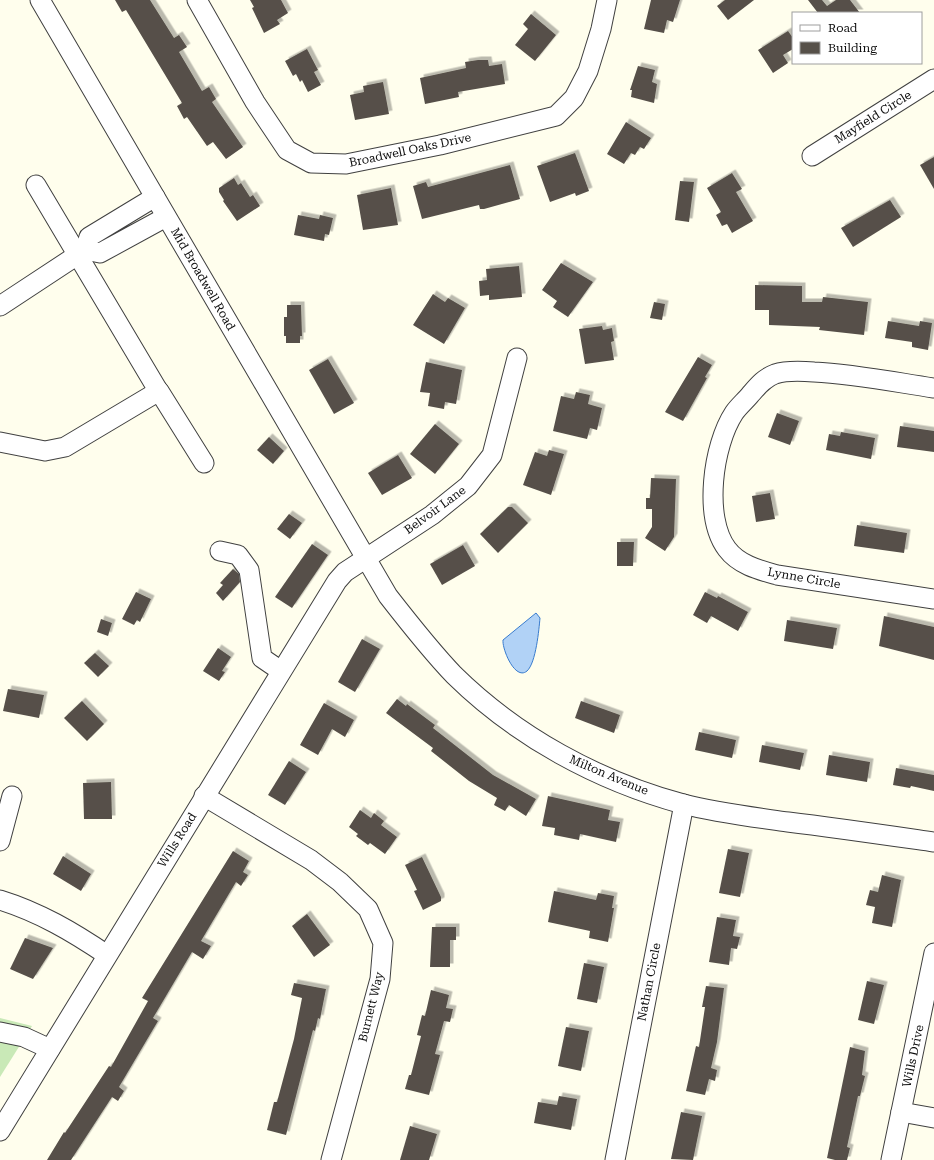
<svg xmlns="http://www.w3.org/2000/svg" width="934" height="1160" font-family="'Roboto Serif',serif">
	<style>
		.green { fill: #c9e9b7 }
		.water { fill: #b1d2f6; stroke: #387bce }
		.building { fill: #565049; filter: url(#shadow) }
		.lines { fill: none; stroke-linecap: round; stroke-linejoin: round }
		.minor-casing { stroke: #404040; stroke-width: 21 }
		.minor { stroke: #fff; stroke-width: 19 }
		.labels { text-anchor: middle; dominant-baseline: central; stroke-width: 4; stroke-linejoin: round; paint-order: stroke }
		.street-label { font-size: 12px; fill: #0d0d0d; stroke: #fff }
	</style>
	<defs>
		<filter id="shadow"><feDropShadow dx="3.5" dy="-3.5" stdDeviation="0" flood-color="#0004"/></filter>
	</defs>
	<rect width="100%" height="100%" fill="#fffeed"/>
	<!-- green -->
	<polygon class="green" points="0,1018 32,1026 0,1077"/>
	<!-- water -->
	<path class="water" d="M536 613 540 618C539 629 536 663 527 671 515 681 502 649 503 640Z"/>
	<!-- building -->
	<g class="building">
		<polygon points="115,0 150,0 174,38 179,35 187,47 179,52 202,91 209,87 216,99 212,102 243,147 226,159 213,142 207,146 187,117 184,119 177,106 182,103 126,10 122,12"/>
		<polygon points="250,0 281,0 288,13 277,20 280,24 264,33 252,8 254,7"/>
		<polygon points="651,0 680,0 673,22 667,20 664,33 644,29"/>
		<polygon points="725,0 754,0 728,20 717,6"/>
		<polygon points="808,0 822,0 827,6 836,0 850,0 860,13 818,13"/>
		<polygon points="531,14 556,35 535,61 515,45 528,29 523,24"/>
		<polygon points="788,31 793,38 793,49 783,55 788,63 773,73 758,50"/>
		<polygon points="307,49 318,70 314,72 321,85 308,92 302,80 300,82 296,74 293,76 285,61"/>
		<polygon points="478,60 488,60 489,66 502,64 505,84 458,92 459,97 425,104 420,78 466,68 465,62"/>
		<polygon points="638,66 655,70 652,82 657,84 654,103 631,97 632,90 630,90"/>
		<polygon points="383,82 389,114 355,120 350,95 364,92 363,86"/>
		<polygon points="626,122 651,138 644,149 640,147 635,155 631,153 624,164 607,154"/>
		<polygon points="575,153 589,191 576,196 575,193 550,202 537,166"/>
		<polygon points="934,157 934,189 920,165"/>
		<polygon points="510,165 520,199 484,209 480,209 479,205 422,219 413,186 426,182 428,187"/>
		<polygon points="732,173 742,189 736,192 753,221 732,233 727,224 722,226 716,215 721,212 707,188"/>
		<polygon points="234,178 238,185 241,183 250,197 253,195 260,206 237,221 223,201 224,200 219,192 219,188"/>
		<polygon points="680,181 694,182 689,222 675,220"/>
		<polygon points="391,188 398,225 363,230 357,195"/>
		<polygon points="890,200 901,217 853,247 841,228"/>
		<polygon points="298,215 319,219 320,215 333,218 329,235 325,234 324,241 294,235"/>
		<polygon points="561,263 593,282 568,317 553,307 557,301 542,290"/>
		<polygon points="519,266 522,297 489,300 489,295 480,296 479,281 487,280 486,269"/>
		<polygon points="755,285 802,286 802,302 822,302 823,297 868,302 864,335 819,330 820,327 769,325 769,310 755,310"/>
		<polygon points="433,294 445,302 448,298 465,308 444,344 413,325"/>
		<polygon points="654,302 665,304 662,320 650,318"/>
		<polygon points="287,305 301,305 302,336 300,336 300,343 286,343 286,336 284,336 284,317 287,317"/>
		<polygon points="888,321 919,326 920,321 932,323 928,350 912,347 912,342 885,338"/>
		<polygon points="602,326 603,330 612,328 614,341 611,342 614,360 585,364 579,329"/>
		<polygon points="698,357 712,365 705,377 707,378 683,421 665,412"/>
		<polygon points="328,359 354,403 334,414 309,370"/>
		<polygon points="426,362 462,370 456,404 445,402 444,409 428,406 430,393 420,392"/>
		<polygon points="576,392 590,395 588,404 602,408 597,430 590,428 587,439 553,431 561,396 574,399"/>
		<polygon points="777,413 799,421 790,445 768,437"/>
		<polygon points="435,424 459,444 435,474 410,454"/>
		<polygon points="900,426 934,431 934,452 897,447"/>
		<polygon points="841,432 875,438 871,459 826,450 829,434 840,436"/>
		<polygon points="269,437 284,451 273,464 257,450"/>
		<polygon points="549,450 564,454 551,495 523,485 535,452 547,456"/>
		<polygon points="398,455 412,478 382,495 368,473"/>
		<polygon points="651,478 676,479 674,537 665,551 645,538 652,527 652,509 646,509 646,498 650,498"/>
		<polygon points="770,493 775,519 756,522 752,496"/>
		<polygon points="508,507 512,507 528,523 498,553 480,534"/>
		<polygon points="289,514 302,523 290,539 277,529"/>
		<polygon points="857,525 907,533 904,553 854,546"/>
		<polygon points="617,542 634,542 633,566 617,566"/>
		<polygon points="312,544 328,555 292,608 275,597"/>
		<polygon points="463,545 475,566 442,585 430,564"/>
		<polygon points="233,569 239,574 240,582 223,601 216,593 223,585 220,583"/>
		<polygon points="136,592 151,599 140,622 137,620 134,625 122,619"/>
		<polygon points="705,592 717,598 718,596 748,612 738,631 711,616 707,623 693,615"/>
		<polygon points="884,616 934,627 934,660 879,646"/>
		<polygon points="101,619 112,623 108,636 97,632"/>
		<polygon points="787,620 837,628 833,649 784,641"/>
		<polygon points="362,639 380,649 355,692 338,682"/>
		<polygon points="218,648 231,657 222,671 225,672 219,681 203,671"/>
		<polygon points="95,653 109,666 98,677 84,663"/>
		<polygon points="8,689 44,695 39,718 3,711"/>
		<polygon points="397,699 406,706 407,704 435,725 433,728 493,775 536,799 526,816 509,805 505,811 494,805 497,798 469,781 431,751 433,748 386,713"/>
		<polygon points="82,701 104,724 87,741 64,718"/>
		<polygon points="581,701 620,715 614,733 575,718"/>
		<polygon points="324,703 354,720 345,737 332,729 318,755 300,745"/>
		<polygon points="699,732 736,740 732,758 695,750"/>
		<polygon points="762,745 804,753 800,770 759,762"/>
		<polygon points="829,755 870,762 867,782 826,775"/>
		<polygon points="289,761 306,772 285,805 268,795"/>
		<polygon points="896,768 934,775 934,791 911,786 910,788 893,785"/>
		<polygon points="111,782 112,819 84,819 83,783"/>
		<polygon points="548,796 610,810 608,820 620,822 616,842 580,834 579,840 554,835 555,828 542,826"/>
		<polygon points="360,810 371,818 374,813 384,821 381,825 397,837 385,854 370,843 368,845 356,836 358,834 349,827"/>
		<polygon points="728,849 749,853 740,897 719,893"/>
		<polygon points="233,851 249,861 243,872 248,875 241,886 236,882 201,941 211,946 203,959 192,952 153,1018 158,1021 119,1087 124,1091 118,1101 112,1097 71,1160 47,1160 64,1132 65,1133 109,1066 111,1067 148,1001 142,998"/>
		<polygon points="63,856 91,874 81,891 53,874"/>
		<polygon points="422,857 441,897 441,901 423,910 414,891 417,890 405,865"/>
		<polygon points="882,875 901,880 892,927 872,923 875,907 866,905 870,890 878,892"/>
		<polygon points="554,891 596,900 598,893 614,896 612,908 614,908 608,942 589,938 590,931 548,922"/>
		<polygon points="307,914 330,945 314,957 292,926"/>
		<polygon points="717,917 736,920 733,936 740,937 737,949 731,948 729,965 709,962"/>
		<polygon points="432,927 456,927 456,940 450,940 450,967 430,967"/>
		<polygon points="25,938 53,948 33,979 10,969"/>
		<polygon points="584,963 604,967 597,1003 577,999"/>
		<polygon points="867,981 884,985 874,1024 858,1020"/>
		<polygon points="294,983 326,989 320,1019 318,1018 315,1031 313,1030 286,1135 267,1130 274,1102 277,1102 294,1039 302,998 291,995"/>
		<polygon points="706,986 724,988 717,1042 711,1068 717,1070 715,1081 709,1079 705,1095 686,1091 696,1046 699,1047 705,1007 702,1007"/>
		<polygon points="431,990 449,995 446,1008 453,1009 450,1022 444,1021 435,1054 440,1055 429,1095 405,1089 409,1075 411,1075 421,1036 417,1035 422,1015 425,1016"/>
		<polygon points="566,1027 589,1031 581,1071 558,1066"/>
		<polygon points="850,1047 865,1051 862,1075 865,1076 860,1096 858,1096 847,1147 850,1148 847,1160 835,1160 827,1158"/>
		<polygon points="559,1096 577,1099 571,1130 534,1123 538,1102 557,1105"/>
		<polygon points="681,1112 702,1116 693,1160 671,1159"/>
		<polygon points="410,1126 437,1134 429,1160 400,1160"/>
	</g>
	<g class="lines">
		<!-- minor casing -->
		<g class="minor-casing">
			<g id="minor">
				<path d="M40 0 388 596C409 623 430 650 454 675 517 737 598 781 683 804 718 813 753 817 788 822 837 828 885 835 934 842"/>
				<polyline points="197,0 255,102 287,150 311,163 346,164 440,145 556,116 574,98 588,71 601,29 607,0"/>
				<polyline points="812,156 934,79"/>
				<polyline points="36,185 159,392"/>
				<polyline points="155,197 89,237 85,250 100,253 166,217"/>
				<polyline points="0,306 85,250"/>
				<path d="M934 388C894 382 854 374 814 372 802 371 787 370 775 374 764 378 757 387 750 395 745 401 738 407 734 413 713 445 703 517 727 549 739 565 759 570 777 575L934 599"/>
				<polyline points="0,442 45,451 65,447 159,391 204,463"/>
				<polyline points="220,551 238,555 249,570 262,658 281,671"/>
				<polyline points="204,796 311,860 340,882 368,909 383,943 380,979 331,1160"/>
				<polyline points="0,841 12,796"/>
				<path d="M0 900C39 912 73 932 107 955"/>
				<polyline points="0,1032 24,1037 50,1049"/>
				<polyline points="901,1112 934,1118"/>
				<polyline points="0,1131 337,581 345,572 432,515 468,486 492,455 517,358"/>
				<polyline points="615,1160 684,804"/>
				<polyline points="891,1160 934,953"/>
			</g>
		</g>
		<!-- minor -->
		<use href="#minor" class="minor"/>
	</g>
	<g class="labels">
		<!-- street labels -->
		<g class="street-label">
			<text transform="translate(873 117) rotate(-32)">Mayfield Circle</text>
			<text transform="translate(410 150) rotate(-12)">Broadwell Oaks Drive</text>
			<text transform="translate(203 279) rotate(60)">Mid Broadwell Road</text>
			<text transform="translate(435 510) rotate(-36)">Belvoir Lane</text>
			<text transform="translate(804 578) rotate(10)">Lynne Circle</text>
			<text transform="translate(609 775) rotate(23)">Milton Avenue</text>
			<text transform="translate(177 840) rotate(-58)">Wills Road</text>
			<text transform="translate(649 982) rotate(-79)">Nathan Circle</text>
			<text transform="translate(371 1007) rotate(-76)">Burnett Way</text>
			<text transform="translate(913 1056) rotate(-78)">Wills Drive</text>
		</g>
	</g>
	<!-- legend -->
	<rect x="792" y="12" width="130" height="52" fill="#ffffff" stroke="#9e9e9e"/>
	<rect x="800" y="25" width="20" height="6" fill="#ffffff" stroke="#9e9e9e"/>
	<text x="828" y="32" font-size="12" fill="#0d0d0d">Road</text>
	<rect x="800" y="42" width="20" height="12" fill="#565049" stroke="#9e9e9e"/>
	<text x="828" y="52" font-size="12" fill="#0d0d0d">Building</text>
</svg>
